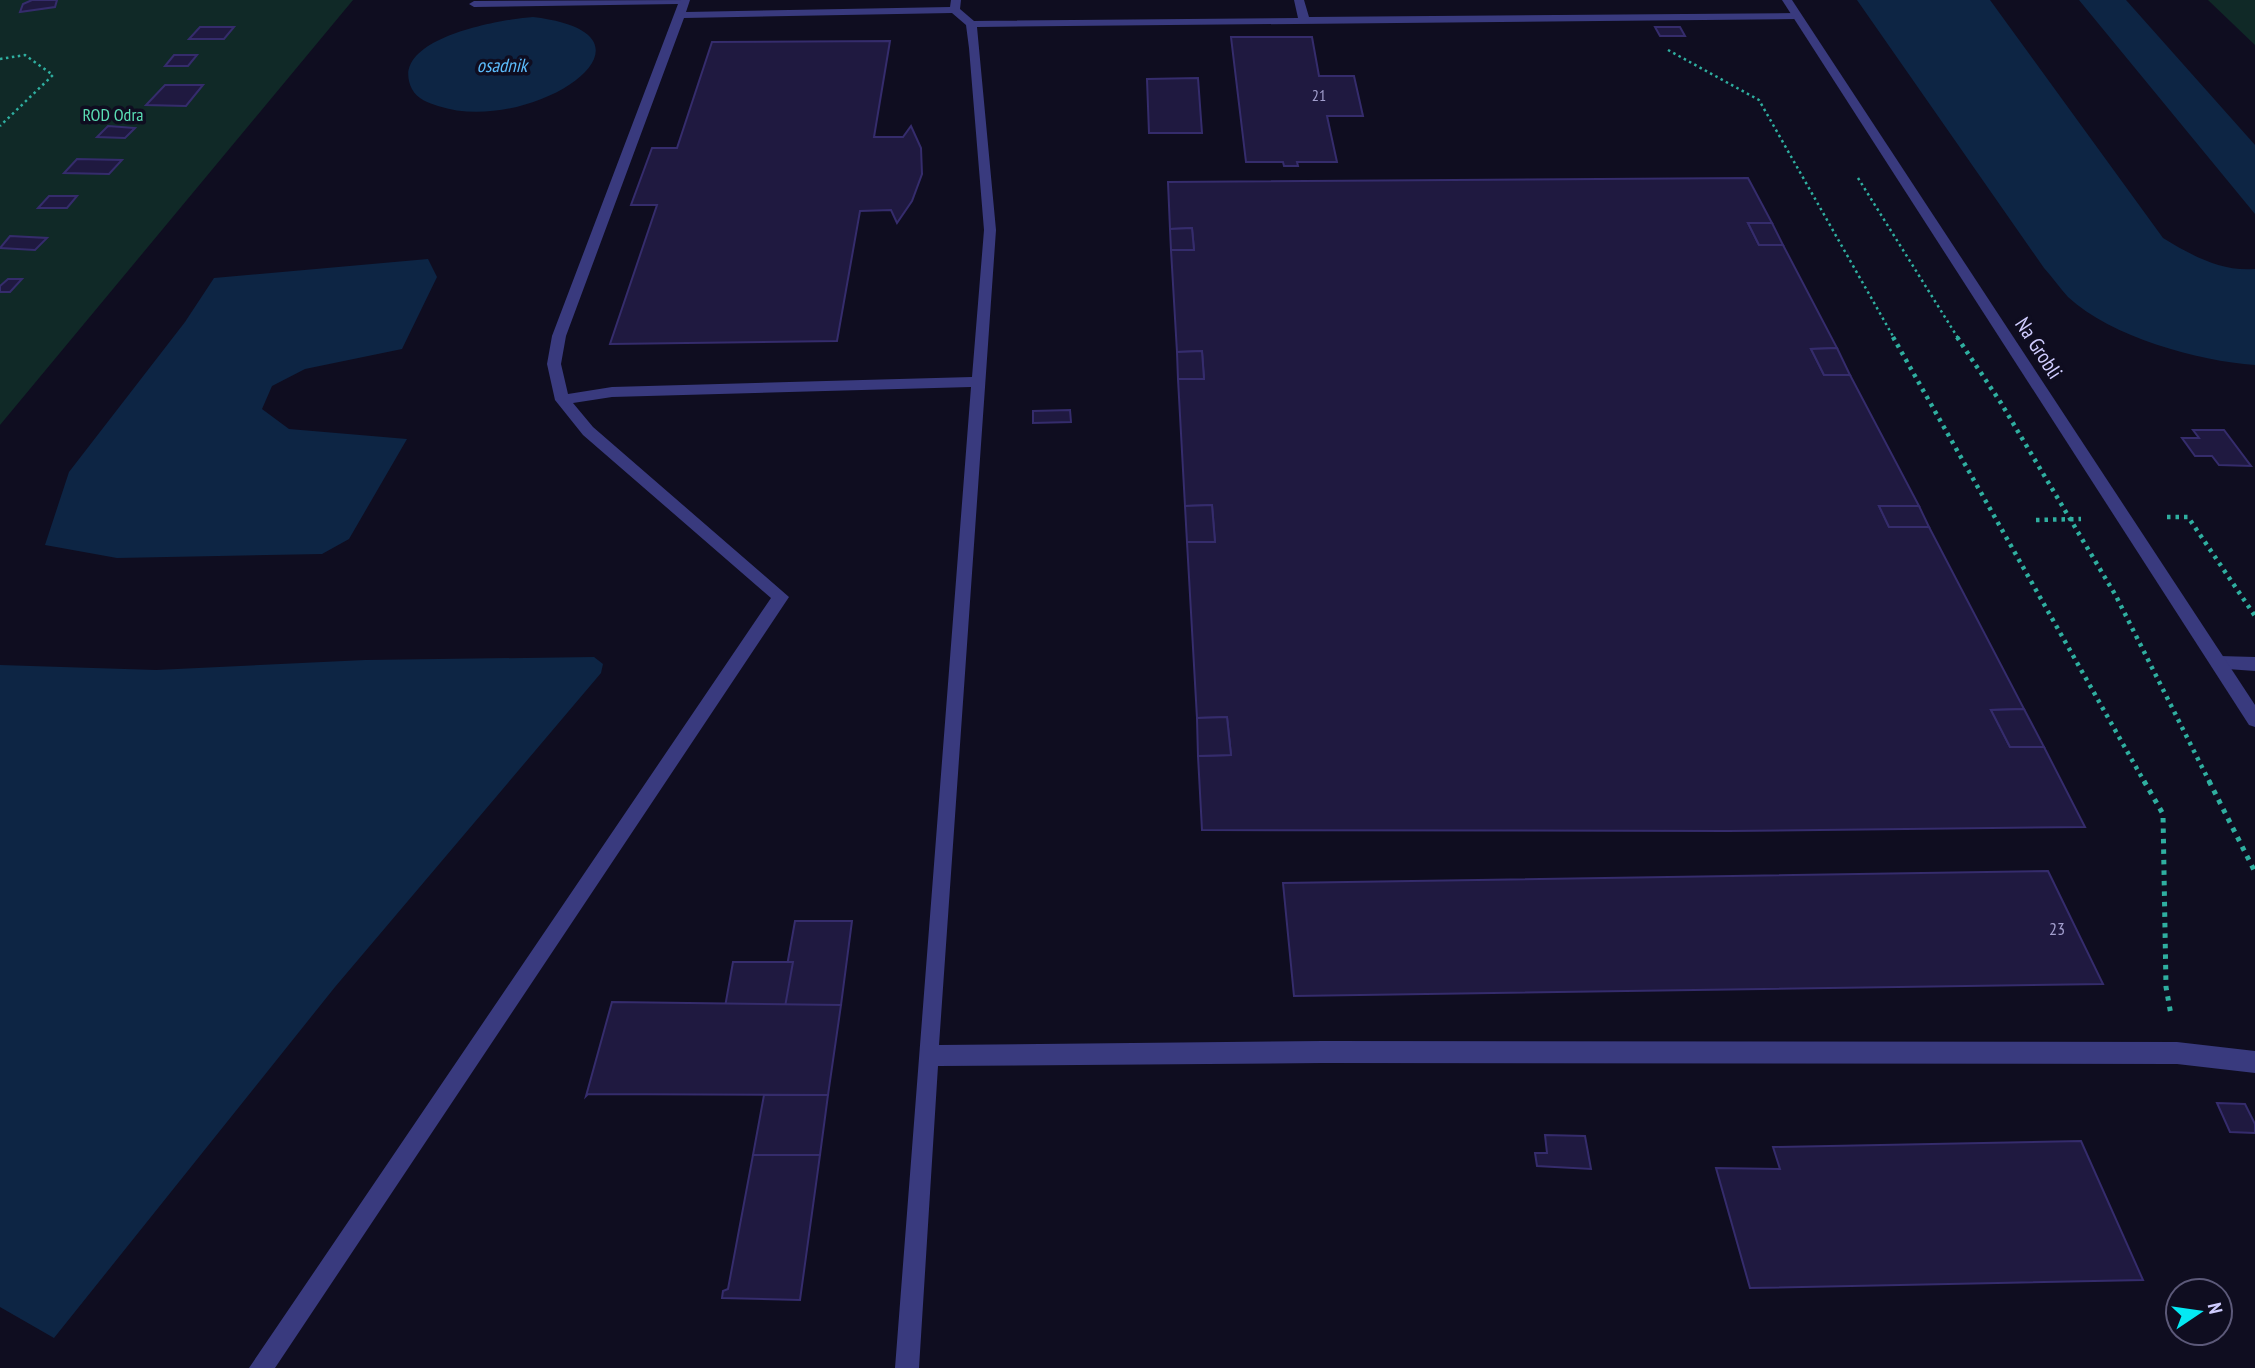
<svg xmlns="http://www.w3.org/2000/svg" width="2255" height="1368" font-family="'PT Sans Narrow',sans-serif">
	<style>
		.green { fill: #102927 }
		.water { fill: #0d2544 }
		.building { fill: #1f1940; stroke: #352c6c; stroke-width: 2 }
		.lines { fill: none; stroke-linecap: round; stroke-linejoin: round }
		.path-far2 { stroke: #2fafa0; stroke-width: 2.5; stroke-dasharray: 2.5 3.5; stroke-linecap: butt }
		.path-far1 { stroke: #2fafa0; stroke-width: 4.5; stroke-dasharray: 3.5 5; stroke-linecap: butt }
		.path { stroke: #2fafa0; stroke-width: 5; stroke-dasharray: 4.5 6; stroke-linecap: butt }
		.service { fill: #393a7e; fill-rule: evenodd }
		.tertiary { fill: #393a7e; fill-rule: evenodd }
		.labels { text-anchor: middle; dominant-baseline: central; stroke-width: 7; stroke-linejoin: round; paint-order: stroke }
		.far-number-label { font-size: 16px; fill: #a39fce }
		.far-park-label { font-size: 18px; fill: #5addb4; stroke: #0f0d20 }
		.number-label { font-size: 18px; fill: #a39fce }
		.far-water-label { font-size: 19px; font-style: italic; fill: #5cbcfc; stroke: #0f0d20 }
		.street-label { font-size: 21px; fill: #cfccfe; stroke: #0f0d20 }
	</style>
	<rect width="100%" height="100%" fill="#0f0d20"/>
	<!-- green -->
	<g class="green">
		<polygon points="0,0 353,0 0,425"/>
		<polygon points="2208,0 2255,0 2255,45"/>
	</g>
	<!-- water -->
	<g class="water">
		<path d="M1857 0H1990L2163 238C2191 255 2221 272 2255 269V365C2198 361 2111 337 2068 297 2060 288 2052 277 2044 268Z"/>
		<polygon points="2079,0 2126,0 2255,145 2255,214"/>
		<path d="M533 17C682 35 531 137 438 106 429 103 417 99 412 89 386 38 504 19 533 17Z"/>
		<polygon points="428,259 437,277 402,349 305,369 272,386 262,409 289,429 407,439 349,539 322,554 117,558 45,545 69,472 185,322 214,278"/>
		<polygon points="594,657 603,664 601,673 335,987 54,1338 0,1307 0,665 156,670 365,660"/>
	</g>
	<!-- building -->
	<g class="building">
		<polygon points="32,0 57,0 55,7 20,12 23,4"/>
		<polygon points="200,27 234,27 224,39 189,39"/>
		<polygon points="1655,27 1680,27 1685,36 1660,36"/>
		<polygon points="1231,37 1312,37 1319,76 1354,76 1363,116 1327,116 1337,162 1297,162 1298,166 1284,166 1283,162 1246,162"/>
		<polygon points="890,41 874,137 903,137 911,126 921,148 922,174 912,201 897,223 891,210 860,211 837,341 610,344 657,205 631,205 652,148 677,148 712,42"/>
		<polygon points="174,55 197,55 188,66 165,66"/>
		<polygon points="1198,78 1202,133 1149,133 1147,79"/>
		<polygon points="165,85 203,85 186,106 146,105"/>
		<polygon points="108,126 135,128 125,138 97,137"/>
		<polygon points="77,159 122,160 109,174 64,173"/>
		<polygon points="1748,178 1772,223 1748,223 1759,245 1783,245 1837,348 1811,349 1824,375 1850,375 1919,506 1879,506 1889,527 1929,527 2024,709 1991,710 2010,747 2044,747 2085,827 1728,831 1202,830 1198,756 1231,755 1227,717 1197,718 1187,542 1215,542 1212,505 1185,506 1178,379 1204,379 1202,351 1177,352 1171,250 1194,250 1192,228 1170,229 1168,182"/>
		<polygon points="49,196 77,196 67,208 38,208"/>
		<polygon points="1748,223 1772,223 1783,245 1759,245"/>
		<polygon points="1192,228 1194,250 1171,250 1170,229"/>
		<polygon points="10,236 47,238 35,250 0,248"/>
		<polygon points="8,279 22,279 10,292 0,292 0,286"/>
		<polygon points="1837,348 1850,375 1824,375 1811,349"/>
		<polygon points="1202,351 1204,379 1178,379 1177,352"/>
		<polygon points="1070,410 1071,422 1033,423 1033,411"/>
		<polygon points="2193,430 2224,430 2251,466 2219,465 2212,456 2195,456 2182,438 2199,438"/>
		<polygon points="1212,505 1215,542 1187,542 1185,506"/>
		<polygon points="1879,506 1919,506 1929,527 1889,527"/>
		<polygon points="2024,709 2044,747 2010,747 1991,710"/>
		<polygon points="1227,717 1231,755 1198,756 1197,718"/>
		<polygon points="2048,871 2103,984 1294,996 1283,883"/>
		<polygon points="795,921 852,921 841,1005 780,1005"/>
		<polygon points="733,962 793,962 785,1007 725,1007"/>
		<polygon points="612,1002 841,1005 828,1095 588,1094 586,1096"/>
		<polygon points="764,1095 828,1095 820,1155 753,1155"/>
		<polygon points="2217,1103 2245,1104 2255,1124 2255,1133 2230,1132"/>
		<polygon points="1545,1135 1585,1136 1591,1169 1537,1166 1535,1153 1547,1153"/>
		<polygon points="2081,1141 2143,1280 1750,1288 1716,1168 1780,1169 1773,1147"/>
		<polygon points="753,1155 820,1155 800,1300 722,1298 723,1291 728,1289"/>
	</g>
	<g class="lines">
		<!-- path-far2 -->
		<g class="path-far2">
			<polyline points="1668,50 1759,100 1894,338"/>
			<polyline points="0,59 25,55 53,75 0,126"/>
			<polyline points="1858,178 1958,338"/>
		</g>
		<!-- path-far1 -->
		<g class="path-far1">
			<polyline points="1893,337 2145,783"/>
			<polyline points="1957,337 2001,403 2116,596 2210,783"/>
			<polyline points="2167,517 2188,517 2255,616"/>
			<polyline points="2036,520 2081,519"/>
		</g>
		<!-- path -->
		<g class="path">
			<polyline points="2144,781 2163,814 2166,987 2171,1015"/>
			<polyline points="2209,781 2255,872"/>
		</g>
		<!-- service -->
		<g class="service">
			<path d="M690 0 686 12 950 7 951 0H961L960 9 974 21 1298 18 1294 0H1304L1309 17 1797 13 1802 16 1797 19 977 27 996 230 939 1045 1323 1041 2177 1042 2255 1051V1073L2177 1064 1323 1063 938 1066 919 1368H895L971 387 612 397 573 403 593 427 789 597 275 1368H249L771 598 583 435 555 400 547 364 552 336 678 4 474 7 469 4 474 1ZM952 13 966 25 969 48 984 230 972 377 612 387 568 394 561 364 566 336 684 18Z"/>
			<polygon points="2219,656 2255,657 2255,671 2213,668 2210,663 2213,658"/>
		</g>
		<!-- tertiary -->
		<polygon class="tertiary" points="1782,0 1792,0 2255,705 2255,727 2249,725"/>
	</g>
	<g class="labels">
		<!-- far-number labels -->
		<g class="far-number-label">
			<text x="1319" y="95">21</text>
		</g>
		<!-- far-park labels -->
		<g class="far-park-label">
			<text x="113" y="114">ROD Odra</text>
		</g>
		<!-- number labels -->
		<g class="number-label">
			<text x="2057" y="928">23</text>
		</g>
		<!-- far-water labels -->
		<g class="far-water-label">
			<text x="502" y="65">osadnik</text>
		</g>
		<!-- street labels -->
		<g class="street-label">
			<text transform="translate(2039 348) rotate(57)">Na Grobli</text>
		</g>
	</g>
	<!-- north arrow -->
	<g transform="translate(2199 1312) rotate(77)"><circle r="33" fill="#0f0d20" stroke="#5c5979" stroke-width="2"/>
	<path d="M0-5L12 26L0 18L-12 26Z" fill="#04e9f3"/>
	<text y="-10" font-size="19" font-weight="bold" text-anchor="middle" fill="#cfccfe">N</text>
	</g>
</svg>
